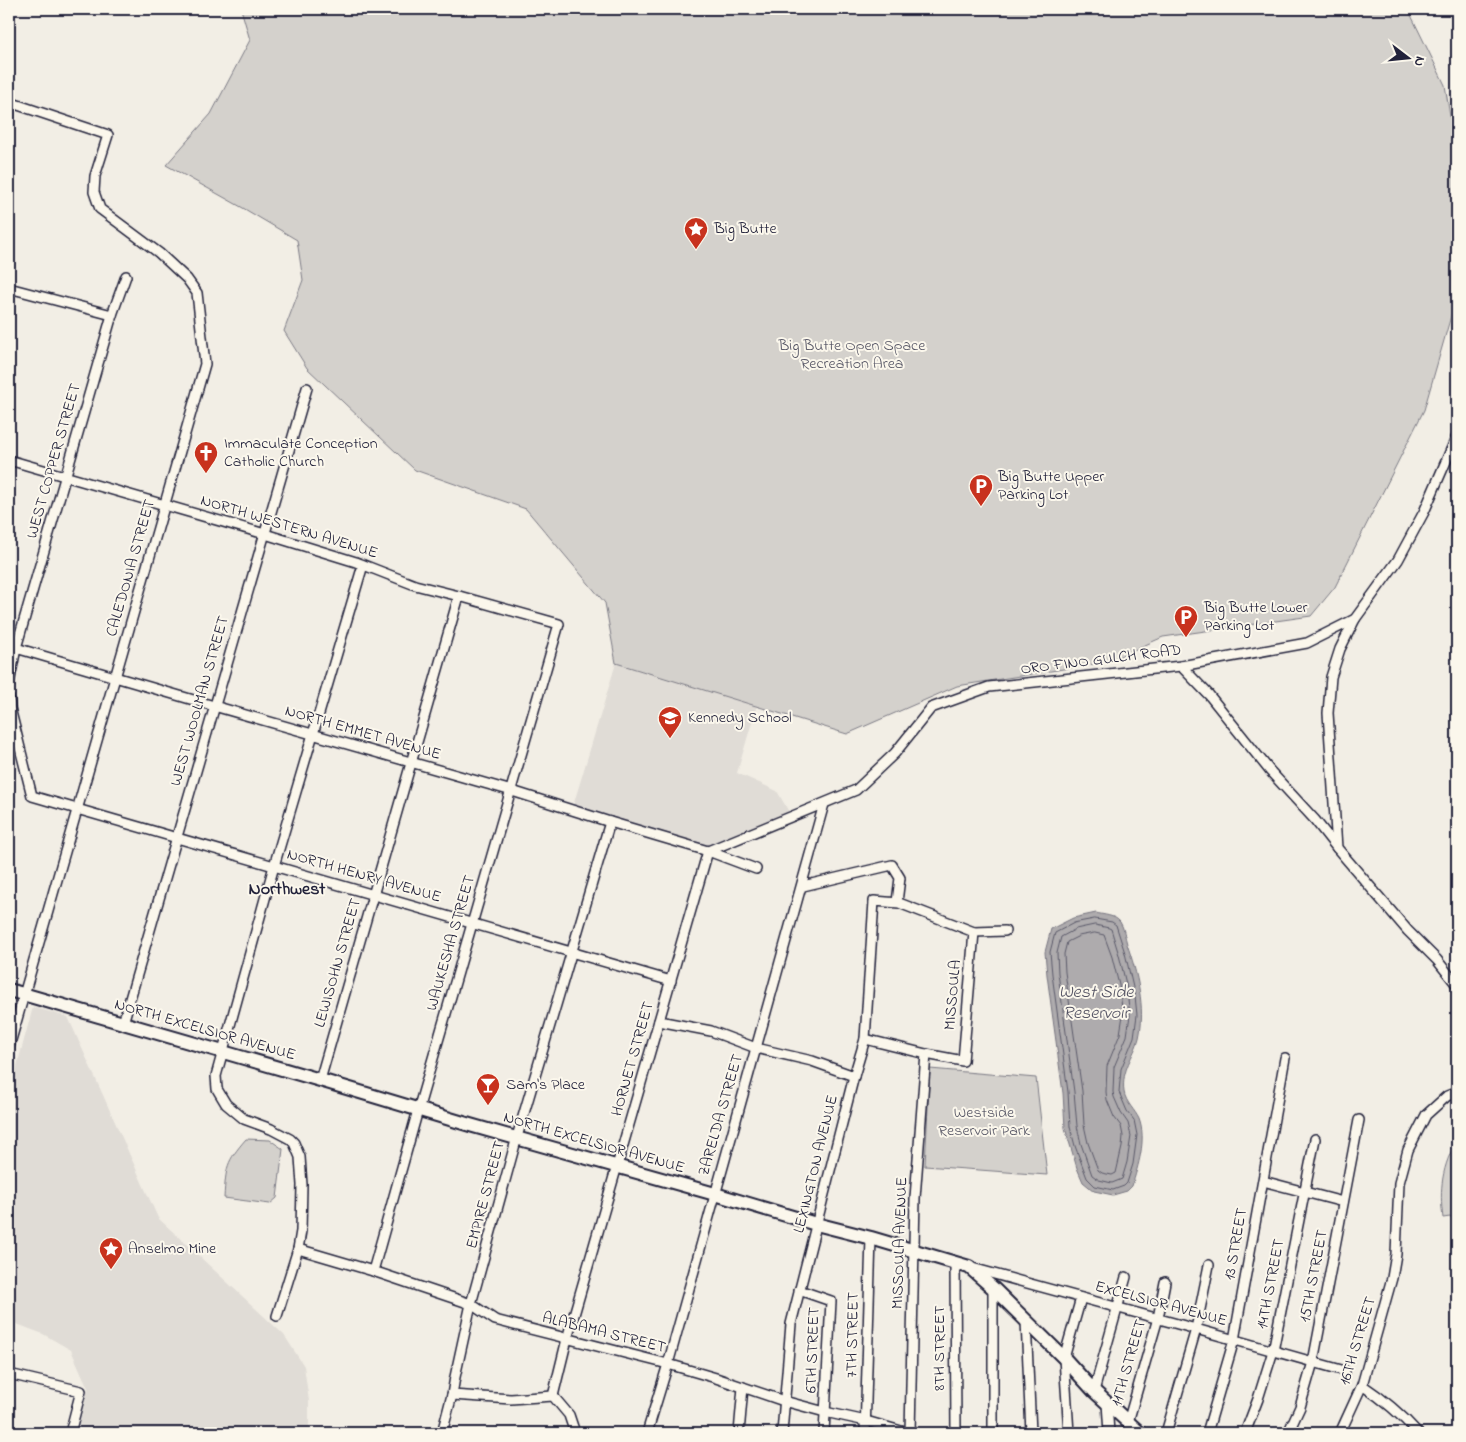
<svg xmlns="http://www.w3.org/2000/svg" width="1466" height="1442" font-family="'Indie Flower',sans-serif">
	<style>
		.built { fill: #e0dcd6 }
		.green { fill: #d4d1cc; stroke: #7b7a84 }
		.water { fill: #aeabad; stroke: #76747f }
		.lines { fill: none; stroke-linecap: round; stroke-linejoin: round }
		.shore { stroke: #5a5969; stroke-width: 1 }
		.street-casing { stroke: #22223b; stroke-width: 12 }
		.secondary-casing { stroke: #22223b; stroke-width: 16 }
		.street { stroke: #fbf7ec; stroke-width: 9 }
		.secondary { stroke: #fbf7ec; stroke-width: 12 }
		.labels { text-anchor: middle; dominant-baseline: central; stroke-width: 4; stroke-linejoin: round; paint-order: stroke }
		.poi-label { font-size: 16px; fill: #22223b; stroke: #fbf7ec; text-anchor: start }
		.park-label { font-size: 16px; fill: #575766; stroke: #fbf7ec }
		.street-label { font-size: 16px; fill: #22223b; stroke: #fbf7ec }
		.neighbourhood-label { font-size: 18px; font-weight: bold; fill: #22223b; stroke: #fbf7ec }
		.water-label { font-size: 18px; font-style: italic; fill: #535263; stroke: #fbf7ec }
	</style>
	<rect width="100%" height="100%" fill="#f2eee5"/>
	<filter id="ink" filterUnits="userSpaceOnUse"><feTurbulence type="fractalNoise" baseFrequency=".02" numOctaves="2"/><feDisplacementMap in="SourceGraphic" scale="10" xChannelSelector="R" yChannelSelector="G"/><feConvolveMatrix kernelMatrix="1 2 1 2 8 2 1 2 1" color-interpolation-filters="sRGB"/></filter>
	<g filter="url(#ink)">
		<!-- built -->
		<g class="built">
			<polygon points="616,663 757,705 737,773 777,791 789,812 722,842 714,845 705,846 573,806"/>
			<polygon points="33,1007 68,1017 158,1218 284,1335 304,1366 309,1401 309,1425 308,1433 76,1433 88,1388 71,1350 43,1334 9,1321 9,1095"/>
		</g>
		<!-- green -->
		<g class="green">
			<polygon points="241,9 1408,9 1445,85 1457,160 1457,295 1424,410 1335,587 1311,616 1163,637 1107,662 957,686 847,734 616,663 605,603 526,509 415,470 307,368 284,331 303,280 297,240 243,208 166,165 211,114 250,40"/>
			<polygon points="930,1069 1036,1078 1047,1175 925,1166"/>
			<path d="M246 1139 270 1140 283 1149 277 1198 270 1204 224 1198C226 1167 226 1162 246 1139Z"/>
			<path d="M1457 1141V1216L1443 1218C1439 1190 1442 1165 1457 1141Z"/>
		</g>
		<!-- water -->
		<path class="water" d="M1096 913C1103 915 1115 915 1120 922 1124 928 1125 937 1127 944 1137 973 1146 1007 1139 1038 1134 1057 1121 1069 1124 1092 1126 1103 1135 1110 1139 1119 1147 1140 1138 1166 1132 1186L1127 1191 1113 1195 1094 1191 1083 1182 1077 1168 1065 1128 1063 1093 1047 975 1045 952 1051 929 1073 918Z"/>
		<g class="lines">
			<!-- shore -->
			<g class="shore">
				<polygon points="1095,919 1112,922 1116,925 1125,953 1135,996 1137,1015 1134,1037 1121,1069 1119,1092 1127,1111 1134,1120 1137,1135 1133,1164 1127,1183 1124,1186 1113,1190 1095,1186 1087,1178 1075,1146 1070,1127 1068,1092 1052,974 1050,952 1055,933 1074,923"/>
				<polygon points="1095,925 1109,928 1111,929 1119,955 1126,984 1130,1015 1127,1036 1114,1067 1113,1092 1114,1097 1121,1113 1128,1123 1131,1136 1127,1162 1122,1179 1112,1183 1099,1180 1092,1175 1081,1144 1077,1126 1074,1092 1058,973 1057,953 1061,937 1076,929"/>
				<polygon points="1095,933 1104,935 1112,957 1119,985 1123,1015 1120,1034 1107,1066 1106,1092 1107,1100 1114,1117 1121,1126 1123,1136 1122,1147 1116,1173 1112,1175 1102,1173 1098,1170 1088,1143 1084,1125 1082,1091 1065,972 1064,954 1067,942 1079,936"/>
			</g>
			<!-- street casing -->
			<g class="street-casing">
				<g id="street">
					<polyline points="9,102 108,135 95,176 94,192 100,209 159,253 187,279 197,293 205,364 9,1047"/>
					<polyline points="9,288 112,315"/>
					<polyline points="9,460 265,534 356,562 415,585 459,596 559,624 418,1110 373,1271"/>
					<polyline points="1355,619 1340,649 1331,677 1328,713 1337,848 1408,931 1437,960 1457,985"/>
					<polyline points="9,646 214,706 512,791 610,822 708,851 756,869"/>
					<polyline points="1181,666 1209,695 1270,771 1315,820 1337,848"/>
					<polyline points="9,684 16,648 112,315 126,276"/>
					<polyline points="9,698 10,708 32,796 671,981"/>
					<polyline points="803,886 892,865 900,878 897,902"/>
					<polyline points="659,1021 711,1031 756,1048 812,1061 854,1076"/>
					<polyline points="123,1023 307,388"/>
					<polyline points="865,1039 926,1054 963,1061 974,932"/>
					<polyline points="320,1080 459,596"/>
					<polyline points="1263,1181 1343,1202"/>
					<polyline points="298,1249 373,1271 471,1304 495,1320 668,1364 716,1378 784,1401 825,1412 866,1421 908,1433"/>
					<polyline points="955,1262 956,1433"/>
					<polyline points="972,1268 1196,1329 1345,1371"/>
					<polyline points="993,1288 993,1433"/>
					<polyline points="799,1290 831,1301 824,1433"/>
					<polyline points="277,1316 298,1249 301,1231 302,1185 300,1157 294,1143 290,1139 271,1129 244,1119 226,1104 217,1089 216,1076 274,866 363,565"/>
					<polyline points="1026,1321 1031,1433"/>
					<polyline points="9,1374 81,1391 70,1433"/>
					<path d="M1362 1385C1383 1399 1401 1414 1418 1433"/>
					<polyline points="1094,1391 1126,1277"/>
					<polyline points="452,1395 511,1399 553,1396 569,1415 575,1433"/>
					<polyline points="553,1396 567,1339 708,851 856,790 895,753 931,708 989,687 1181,666 1307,643 1355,619 1398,560 1424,512 1457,436"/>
					<polyline points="1107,1403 1109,1433"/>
					<polyline points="1128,1422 1158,1318 1165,1282"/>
					<polyline points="442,1433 452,1395 455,1377 471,1304 517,1137 610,822"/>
					<polyline points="647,1433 668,1364 824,804"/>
					<polyline points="739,1433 743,1387"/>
					<polyline points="782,1433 791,1324 854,1076 865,1039 874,901 899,903 974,932 1005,931"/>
					<polyline points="865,1433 871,1238"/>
					<polyline points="910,1433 915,1198 926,1054"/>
					<polyline points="1069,1433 1064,1358 1081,1298"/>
					<polyline points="1166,1433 1196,1329 1209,1265"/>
					<polyline points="1207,1433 1234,1340 1285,1058"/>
					<polyline points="1245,1433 1258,1399 1273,1351 1315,1139"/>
					<polyline points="1288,1433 1300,1407 1313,1362 1359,1120"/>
					<polyline points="1340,1433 1362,1385 1392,1278 1396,1254 1399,1183 1408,1150 1426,1115 1447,1096 1457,1092"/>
				</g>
			</g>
			<!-- secondary casing -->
			<g class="secondary-casing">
				<polyline id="secondary" points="9,990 320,1080 470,1125 715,1194 816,1224 871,1238 969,1267 993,1288 1064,1358 1094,1391 1140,1433"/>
			</g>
			<!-- street -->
			<use href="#street" class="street"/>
			<!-- secondary -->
			<use href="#secondary" class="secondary"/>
		</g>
	</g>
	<!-- icons -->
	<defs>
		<g id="sight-pin" transform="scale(1.25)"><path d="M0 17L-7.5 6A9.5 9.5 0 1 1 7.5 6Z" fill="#c8321e" stroke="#fbf7ec"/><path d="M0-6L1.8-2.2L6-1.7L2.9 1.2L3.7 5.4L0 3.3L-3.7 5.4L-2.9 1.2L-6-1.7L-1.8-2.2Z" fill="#fff"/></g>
		<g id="church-pin" transform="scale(1.25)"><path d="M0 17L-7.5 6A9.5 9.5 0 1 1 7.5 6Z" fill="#c8321e" stroke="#fbf7ec"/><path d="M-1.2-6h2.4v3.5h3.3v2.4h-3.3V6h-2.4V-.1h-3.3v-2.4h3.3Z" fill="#fff"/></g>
		<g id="parking-pin" transform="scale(1.25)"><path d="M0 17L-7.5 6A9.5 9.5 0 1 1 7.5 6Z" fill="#c8321e" stroke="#fbf7ec"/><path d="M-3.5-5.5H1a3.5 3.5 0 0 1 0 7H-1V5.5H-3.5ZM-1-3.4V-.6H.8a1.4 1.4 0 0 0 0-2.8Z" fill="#fff"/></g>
		<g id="school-pin" transform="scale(1.25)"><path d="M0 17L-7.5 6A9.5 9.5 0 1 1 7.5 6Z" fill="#c8321e" stroke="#fbf7ec"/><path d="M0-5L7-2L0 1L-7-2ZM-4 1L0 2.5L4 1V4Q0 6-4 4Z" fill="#fff"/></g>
		<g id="bar-pin" transform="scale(1.25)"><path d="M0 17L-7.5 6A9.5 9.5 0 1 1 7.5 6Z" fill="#c8321e" stroke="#fbf7ec"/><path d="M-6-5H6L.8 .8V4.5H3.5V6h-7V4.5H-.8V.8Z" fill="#fff"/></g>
	</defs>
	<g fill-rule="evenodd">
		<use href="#sight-pin" x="696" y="229"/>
		<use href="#church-pin" x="206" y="453"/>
		<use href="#parking-pin" x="981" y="486"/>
		<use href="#parking-pin" x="1186" y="617"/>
		<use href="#school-pin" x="670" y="718"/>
		<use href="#bar-pin" x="488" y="1085"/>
		<use href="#sight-pin" x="111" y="1249"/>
	</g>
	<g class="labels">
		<!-- poi labels -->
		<g class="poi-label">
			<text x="714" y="229">Big Butte</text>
			<text x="224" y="444">Immaculate Conception<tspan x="224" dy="18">Catholic Church</tspan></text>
			<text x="998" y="477">Big Butte Upper<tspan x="998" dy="18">Parking Lot</tspan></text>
			<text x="1204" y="608">Big Butte Lower<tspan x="1204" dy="18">Parking Lot</tspan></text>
			<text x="688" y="718">Kennedy School</text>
			<text x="506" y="1085">Sam's Place</text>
			<text x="128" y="1249">Anselmo Mine</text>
		</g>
		<!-- park labels -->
		<g class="park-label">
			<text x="852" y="346">Big Butte Open Space<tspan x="852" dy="18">Recreation Area</tspan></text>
			<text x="984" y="1113">Westside<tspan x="984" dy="18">Reservoir Park</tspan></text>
		</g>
		<!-- street labels -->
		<g class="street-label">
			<text transform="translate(54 461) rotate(-74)">WEST COPPER STREET</text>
			<text transform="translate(289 527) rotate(17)">NORTH WESTERN AVENUE</text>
			<text transform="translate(131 568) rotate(-74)">CALEDONIA STREET</text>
			<text transform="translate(1101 660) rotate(-7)">ORO FINO GULCH ROAD</text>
			<text transform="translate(200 701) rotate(-74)">WEST WOOLMAN STREET</text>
			<text transform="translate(363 733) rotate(16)">NORTH EMMET AVENUE</text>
			<text transform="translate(364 876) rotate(16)">NORTH HENRY AVENUE</text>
			<text transform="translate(451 943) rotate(-74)">WAUKESHA STREET</text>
			<text transform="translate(338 963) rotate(-74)">LEWISOHN STREET</text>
			<text transform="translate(953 995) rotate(-85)">MISSOULA</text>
			<text transform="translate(205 1030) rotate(16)">NORTH EXCELSIOR AVENUE</text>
			<text transform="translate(633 1059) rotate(-74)">HORNET STREET</text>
			<text transform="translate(721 1115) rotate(-74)">ZARELDA STREET</text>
			<text transform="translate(594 1143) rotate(16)">NORTH EXCELSIOR AVENUE</text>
			<text transform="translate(816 1164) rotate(-76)">LEXINGTON AVENUE</text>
			<text transform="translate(486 1195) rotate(-75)">EMPIRE STREET</text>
			<text transform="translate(900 1243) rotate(-88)">MISSOULA AVENUE</text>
			<text transform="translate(1236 1244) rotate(-80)">13 STREET</text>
			<text transform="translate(1314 1276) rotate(-79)">15TH STREET</text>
			<text transform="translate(1271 1284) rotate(-79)">14TH STREET</text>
			<text transform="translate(1161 1304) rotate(15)">EXCELSIOR AVENUE</text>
			<text transform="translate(604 1333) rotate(14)">ALABAMA STREET</text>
			<text transform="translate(853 1335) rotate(-89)">7TH STREET</text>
			<text transform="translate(1358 1341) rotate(-73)">16TH STREET</text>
			<text transform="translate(940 1348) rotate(-90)">8TH STREET</text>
			<text transform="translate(813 1350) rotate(-88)">6TH STREET</text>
			<text transform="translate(1129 1363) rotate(-74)">11TH STREET</text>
		</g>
		<!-- neighbourhood labels -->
		<g class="neighbourhood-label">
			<text x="287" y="890">Northwest</text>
		</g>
		<!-- water labels -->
		<g class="water-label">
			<text x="1096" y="993">West Side<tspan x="1096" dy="21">Reservoir</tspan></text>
		</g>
	</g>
	<!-- margin -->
	<rect width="1466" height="1442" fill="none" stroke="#fbf7ec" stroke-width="30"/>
	<rect x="15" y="15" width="1436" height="1412" fill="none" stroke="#22223b" stroke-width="2" filter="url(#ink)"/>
	<!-- north arrow -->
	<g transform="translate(1408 58) rotate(106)" stroke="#fbf7ec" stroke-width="4" paint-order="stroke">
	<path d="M0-4L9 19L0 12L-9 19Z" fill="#22223b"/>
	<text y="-8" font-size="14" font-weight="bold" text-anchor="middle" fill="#22223b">N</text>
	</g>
</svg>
